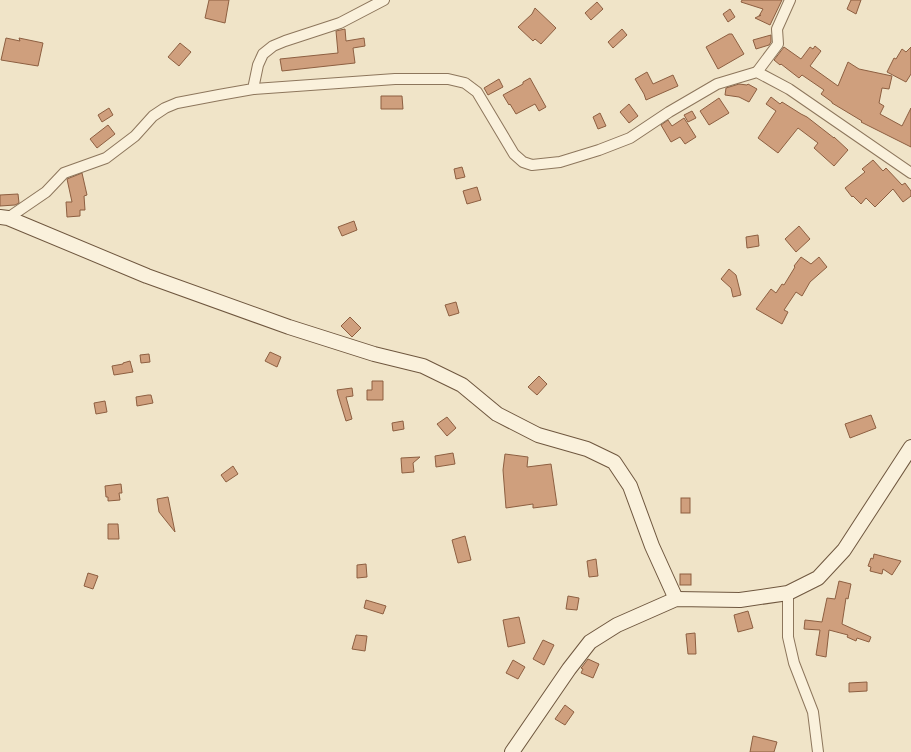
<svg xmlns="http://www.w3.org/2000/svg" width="911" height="752" font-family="'Zilla Slab',serif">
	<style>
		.building { fill: #cf9f7d; stroke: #8d5f41 }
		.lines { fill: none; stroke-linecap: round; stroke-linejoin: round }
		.street-casing { stroke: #8d765c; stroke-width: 12 }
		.secondary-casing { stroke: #6f573f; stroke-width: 16 }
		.street { stroke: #faf1dc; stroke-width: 10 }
		.secondary { stroke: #faf1dc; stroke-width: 14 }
	</style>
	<rect width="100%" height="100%" fill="#f0e4c8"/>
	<!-- building -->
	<g class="building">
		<polygon points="209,0 229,0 225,23 205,18"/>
		<polygon points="742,0 782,0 770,25 755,18 761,15 759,16 763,9 741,2"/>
		<polygon points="851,0 861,0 856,14 847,9"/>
		<polygon points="597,2 603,9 591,20 585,13"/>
		<polygon points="535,8 556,28 541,44 535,39 533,41 518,27 532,14"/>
		<polygon points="730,9 735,17 728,22 723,14"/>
		<polygon points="345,29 346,41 364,38 365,46 353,48 355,63 282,71 280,59 338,53 336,31"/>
		<polygon points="622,29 627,35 613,48 608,42"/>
		<polygon points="729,34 732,34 744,54 718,69 706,47"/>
		<polygon points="771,35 771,42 769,45 756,49 753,40"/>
		<polygon points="6,38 20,41 19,38 43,43 38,66 1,60"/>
		<polygon points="180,43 191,52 179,66 168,57"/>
		<polygon points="815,46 821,51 810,66 838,86 848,62 859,69 892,76 889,89 882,88 879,103 884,106 880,114 902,126 911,108 911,147 861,122 862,121 832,103 832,102 821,94 824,90 802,75 799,78 781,64 780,65 774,60 784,47 801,59 810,47 813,49"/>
		<polygon points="911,47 911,74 906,82 887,72 894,58 896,59 902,49 906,52"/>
		<polygon points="647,72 653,84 673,75 678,86 646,100 644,94 635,79"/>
		<polygon points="530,78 546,107 539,111 535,104 516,114 510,104 509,105 503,95 523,84 523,82"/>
		<polygon points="499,79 503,87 488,95 484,88"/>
		<polygon points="739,84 747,85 748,84 757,89 749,102 739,97 725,95 726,88"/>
		<polygon points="381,96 402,96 403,109 381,109"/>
		<polygon points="771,97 780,104 782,102 801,114 807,117 834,138 834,137 848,150 834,166 814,148 818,143 798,128 778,153 758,138 776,111 766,104"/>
		<polygon points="719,98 729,113 709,125 700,111"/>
		<polygon points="629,104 638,116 629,123 620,112"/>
		<polygon points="109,108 113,115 102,122 98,115"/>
		<polygon points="692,111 696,118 688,122 684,115"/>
		<polygon points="600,113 606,126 598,129 593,117"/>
		<polygon points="684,118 696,137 685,144 680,137 671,142 661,125 668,120 672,126"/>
		<polygon points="108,125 115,134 97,148 90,139"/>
		<polygon points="873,160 883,171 886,168 902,185 905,183 911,191 911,196 903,202 893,189 875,207 866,198 861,204 853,196 852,197 845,188 865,172 862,169"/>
		<polygon points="462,167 465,177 456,179 454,169"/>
		<polygon points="82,173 87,195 84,196 85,210 80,210 80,216 67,217 66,202 72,202 67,179"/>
		<polygon points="477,187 481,200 467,204 463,191"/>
		<polygon points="18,194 19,203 15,205 0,206 0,195"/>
		<polygon points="354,221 357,230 342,236 338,227"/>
		<polygon points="799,226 810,239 796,252 785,239"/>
		<polygon points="758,235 759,246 747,248 746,237"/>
		<polygon points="801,257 811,264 819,257 827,267 810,282 802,296 796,292 784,310 788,312 782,324 756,309 771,289 776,293 782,284 784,285 795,267 794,266"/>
		<polygon points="729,269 736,275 741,295 733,297 731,288 721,279"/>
		<polygon points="456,302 459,313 449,316 445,305"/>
		<polygon points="350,317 361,328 352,337 341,326"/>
		<polygon points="270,352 281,357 277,367 265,361"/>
		<polygon points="149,354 150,362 141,363 140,355"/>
		<polygon points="130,361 133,372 114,375 112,366 123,364 123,363"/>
		<polygon points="539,376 547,384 537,395 528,387"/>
		<polygon points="372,381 383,381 383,400 367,400 367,390 372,390"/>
		<polygon points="352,388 353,396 346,397 352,419 346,421 338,395 337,390"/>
		<polygon points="148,395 151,395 153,403 137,406 136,397"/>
		<polygon points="105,401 107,412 96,414 94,403"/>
		<polygon points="871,415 876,428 850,438 845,424"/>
		<polygon points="447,417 456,428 447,436 437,424"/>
		<polygon points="403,421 404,429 393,431 392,423"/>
		<polygon points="453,453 455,464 436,467 435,456"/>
		<polygon points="505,454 528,457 527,467 551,464 557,505 533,508 533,504 506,508 503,470"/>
		<polygon points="420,457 413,463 414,472 402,473 401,458"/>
		<polygon points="233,466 238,474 226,482 221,475"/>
		<polygon points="121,484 122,493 119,493 120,500 108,501 108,497 106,497 105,486"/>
		<polygon points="168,497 175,532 159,512 157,499"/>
		<rect x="681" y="498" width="9" height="15"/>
		<polygon points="108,524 118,524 119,539 108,539"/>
		<polygon points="465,536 471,560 458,563 452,540"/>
		<polygon points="874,554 901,561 892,575 883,569 882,574 870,571 871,567 868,566 871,558 873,559"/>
		<polygon points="596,559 598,576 589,577 587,561"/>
		<polygon points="366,564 367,577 357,578 357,565"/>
		<polygon points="88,573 98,576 93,589 84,586"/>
		<rect x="680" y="574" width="11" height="11"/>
		<polygon points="839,581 851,584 848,599 846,598 842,624 871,637 869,642 857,638 856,641 847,637 848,635 829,630 826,657 816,655 820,630 804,629 805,620 822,622 827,598 835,599"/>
		<polygon points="568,596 579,598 577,610 566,609"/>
		<polygon points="366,600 386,606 383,614 364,608"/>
		<polygon points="748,611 753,628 738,632 734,615"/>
		<polygon points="519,617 525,643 508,647 503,620"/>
		<polygon points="695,633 696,654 688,654 686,634"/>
		<polygon points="356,635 367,636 365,651 352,649"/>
		<polygon points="543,640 554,645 544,665 533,659"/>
		<polygon points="588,659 599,664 593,678 581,673 583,669 581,668 582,667"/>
		<polygon points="513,660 525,667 518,679 506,673"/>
		<polygon points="867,682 867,691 849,692 849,683"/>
		<polygon points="565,705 574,712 565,725 555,719"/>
		<polygon points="753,736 777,742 774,752 750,752"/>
	</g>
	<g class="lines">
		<!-- street casing -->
		<g class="street-casing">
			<g id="street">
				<polyline points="757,72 778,44 777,29 790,0"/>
				<polyline points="253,89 395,79 448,79 465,83 477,92 514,154 523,162 532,165 560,162 599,150 630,138 669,112 717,84 757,72 789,89 911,173"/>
				<polyline points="8,218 46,192 64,173 106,158 135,136 153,116 165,108 177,103 219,95 253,89 258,65 263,54 273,46 285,41 340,23 384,0"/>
				<polyline points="788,593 788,637 794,663 813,712 818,752"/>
			</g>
		</g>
		<!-- secondary casing -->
		<g class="secondary-casing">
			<g id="secondary">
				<polyline points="0,217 8,218 147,276 289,327 374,354 423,366 462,385 497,414 538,435 587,449 614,462 630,486 652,546 676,599"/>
				<polyline points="512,752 569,669 590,642 617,625 676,599 740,600 788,593 818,578 844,550 911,447"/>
			</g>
		</g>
		<!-- street -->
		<use href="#street" class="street"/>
		<!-- secondary -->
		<use href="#secondary" class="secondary"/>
	</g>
</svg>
